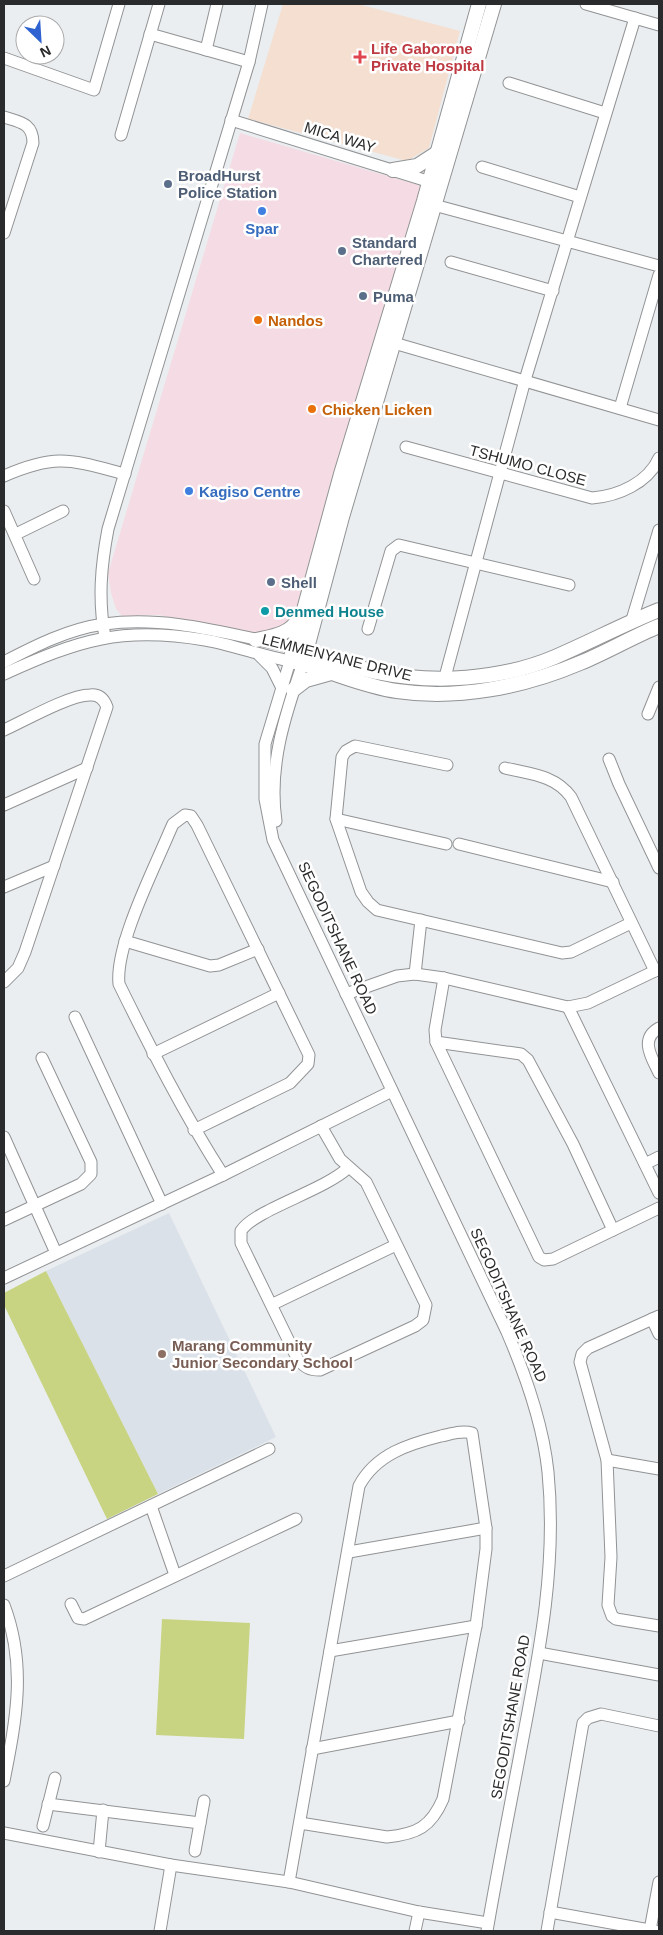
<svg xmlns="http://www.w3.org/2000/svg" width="663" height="1935" font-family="Helvetica,sans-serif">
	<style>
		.commercial { fill: #f5dce4 }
		.built { fill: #dae1e9 }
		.medical { fill: #f4dfd1 }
		.green { fill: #c8d481 }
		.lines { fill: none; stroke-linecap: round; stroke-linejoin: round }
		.minor-casing { stroke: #919395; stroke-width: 13 }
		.major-casing { stroke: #919395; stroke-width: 16 }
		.minor { stroke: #fff; stroke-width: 11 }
		.major { stroke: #fff; stroke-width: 14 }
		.health-dot { fill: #e0444e; stroke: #fff; stroke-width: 2 }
		.service-dot { fill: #5c6f8a; stroke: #fff; stroke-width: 2 }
		.shop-dot { fill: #3f7fe0; stroke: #fff; stroke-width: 2 }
		.food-dot { fill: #e8710a; stroke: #fff; stroke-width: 2 }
		.culture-dot { fill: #0f9aa8; stroke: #fff; stroke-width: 2 }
		.education-dot { fill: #8d6e63; stroke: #fff; stroke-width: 2 }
		.labels { text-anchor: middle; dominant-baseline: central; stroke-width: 5; stroke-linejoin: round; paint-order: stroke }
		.health-label { font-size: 15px; font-weight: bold; fill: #be3a42; stroke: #fff; text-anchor: start }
		.street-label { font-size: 15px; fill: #2a2b2c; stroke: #fff }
		.service-label { font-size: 15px; font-weight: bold; fill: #4e5e75; stroke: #fff; text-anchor: start }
		.shop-label { font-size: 15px; font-weight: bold; fill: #366cbe; stroke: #fff }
		.food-label { font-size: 15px; font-weight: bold; fill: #c56008; stroke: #fff; text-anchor: start }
		.culture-label { font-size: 15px; font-weight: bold; fill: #0d838f; stroke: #fff; text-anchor: start }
		.education-label { font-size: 15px; font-weight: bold; fill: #785e54; stroke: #fff; text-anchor: start }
	</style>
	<rect width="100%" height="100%" fill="#ebeef0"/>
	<!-- commercial -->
	<polygon class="commercial" points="240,133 422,186 290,628 275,635 208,629 159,615 122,616 116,609 111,593 108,573"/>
	<!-- built -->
	<polygon class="built" points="169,1213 276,1437 158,1494 46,1271"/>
	<!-- medical -->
	<polygon class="medical" points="283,4 358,4 460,31 429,148 407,161 248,119"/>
	<!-- green -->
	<g class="green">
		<polygon points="46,1271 158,1494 107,1519 4,1305 4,1293"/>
		<polygon points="162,1619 250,1623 244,1739 156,1735"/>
	</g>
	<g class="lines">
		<!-- minor casing -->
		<g class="minor-casing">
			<g id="minor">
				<polyline points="586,4 659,25"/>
				<polyline points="150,34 249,62"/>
				<polyline points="206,50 217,4"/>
				<polyline points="4,58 94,90 119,4"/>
				<polyline points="509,83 605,113"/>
				<path d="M4 117C20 122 33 123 33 143L4 233"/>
				<polyline points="231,120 437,184"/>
				<polyline points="121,135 159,4"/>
				<polyline points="482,167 580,197"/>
				<polyline points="434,205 659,266"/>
				<polyline points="451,262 553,291"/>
				<polyline points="387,341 659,420"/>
				<polyline points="620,408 659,275"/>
				<path d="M406 447 592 498C618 496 648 483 659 458"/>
				<path d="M4 476C57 453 71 460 125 474"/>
				<polyline points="4,511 34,579"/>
				<polyline points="16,534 63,511"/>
				<polyline points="631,623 659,530"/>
				<polyline points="368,629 391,551 399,545 569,585"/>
				<path d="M105 637C98 599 101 566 108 529L249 62 262 4"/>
				<polyline points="259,655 272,668 281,686"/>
				<path d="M4 662C35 646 68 629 104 624 169 615 231 635 293 647"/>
				<path d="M4 674C79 640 121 626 205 640 234 645 261 656 290 661L265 744V799L273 840 507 1332C526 1376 543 1424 548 1472 557 1563 540 1650 523 1738 511 1802 498 1867 487 1931"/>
				<polyline points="445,677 525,380 635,18"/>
				<polyline points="648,714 659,687"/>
				<path d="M4 730C24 721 69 695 90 695 99 694 104 699 107 707L25 952 18 968 4 982"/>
				<polyline points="609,759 619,784 659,868"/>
				<polyline points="447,765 355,746 346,751 342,757 336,819 361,892 368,902 377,910 562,953 571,952 631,923"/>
				<path d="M505 768C530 774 555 775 571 797L655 971"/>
				<polyline points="4,805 87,768"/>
				<polyline points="336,819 446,844"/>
				<path d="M276 821C268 766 285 715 303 663"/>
				<polyline points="459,844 613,882"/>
				<polyline points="4,887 54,866"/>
				<polyline points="125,941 210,966 219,965 258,949"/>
				<polyline points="415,974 421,920"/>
				<polyline points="444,978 435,1030 436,1042 539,1257 544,1260 553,1259 659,1208"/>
				<polyline points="346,994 397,976 415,974 444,978 568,1007 588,1003 659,969"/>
				<polyline points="568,1007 659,1193"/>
				<polyline points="75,1017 162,1204"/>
				<path d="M659 1028C639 1039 652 1058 659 1073"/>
				<polyline points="436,1042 521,1054 528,1060 573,1144 613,1230"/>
				<polyline points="153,1054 279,993"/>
				<path d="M321 1126 340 1159 366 1182 426 1305 423 1320 415 1326 320 1370C309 1370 306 1368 298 1360L241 1243V1231C254 1210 323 1191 348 1168"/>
				<path d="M194 1130 290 1083 308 1064 309 1055 197 825 191 816 185 815 173 824 169 833C153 871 115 946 119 984 151 1049 184 1114 223 1175"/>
				<polyline points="4,1137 56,1253"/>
				<polyline points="645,1164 659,1157"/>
				<polyline points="4,1220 81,1184 91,1174 91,1162 42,1058"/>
				<polyline points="4,1278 223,1175 392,1091"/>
				<polyline points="273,1304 396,1245"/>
				<polyline points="659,1316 588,1348 582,1354 580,1362 607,1460 611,1557 608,1605 612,1616 616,1619 659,1626"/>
				<polyline points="652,1319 659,1334"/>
				<polyline points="607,1460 659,1469"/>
				<polyline points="151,1506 175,1575"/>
				<polyline points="349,1552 486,1528"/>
				<polyline points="4,1576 269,1449"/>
				<polyline points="71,1604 78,1618 84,1619 296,1519"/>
				<path d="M4 1605C27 1666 16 1720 4 1781"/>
				<polyline points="330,1651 476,1626"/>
				<polyline points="539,1653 659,1675"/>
				<polyline points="312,1749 459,1721"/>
				<polyline points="48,1804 200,1823"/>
				<polyline points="43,1826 55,1778"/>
				<polyline points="4,1833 171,1865 289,1882 419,1912 488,1923"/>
				<polyline points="195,1851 204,1801"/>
				<polyline points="99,1852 103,1810"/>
				<path d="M289 1882 359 1486C376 1454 409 1444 441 1436 451 1434 462 1430 472 1433L486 1528V1549L476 1626 443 1799C431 1827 417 1834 387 1837L300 1823"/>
				<polyline points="550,1912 655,1931"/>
				<polyline points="650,1930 659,1882"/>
				<polyline points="160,1931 171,1865"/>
				<polyline points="415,1931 419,1912"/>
				<polyline points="547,1931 583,1723 588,1718 601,1714 659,1726"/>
			</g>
		</g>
		<!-- major casing -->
		<g class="major-casing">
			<g id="major">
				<path d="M479 4 424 201 341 474 290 661C326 668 360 686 397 691 457 700 524 687 580 663 607 652 632 637 659 626"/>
				<polyline points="393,170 417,166 437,153"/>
				<path d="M256 640C275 636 288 635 300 618"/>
				<path d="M299 649C324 657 350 666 376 672 433 684 501 680 555 657 590 642 624 624 659 610"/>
				<polyline points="303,663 342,517 494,4"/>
				<polyline points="293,690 306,680 331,673"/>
			</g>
		</g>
		<!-- minor -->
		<use href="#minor" class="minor"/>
		<!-- major -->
		<use href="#major" class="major"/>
	</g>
	<!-- markers -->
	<path class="health-dot" d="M357.5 49.5h5v5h5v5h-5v5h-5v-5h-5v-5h5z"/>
	<g class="service-dot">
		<circle cx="168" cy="184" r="5"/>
		<circle cx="342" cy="251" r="5"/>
		<circle cx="363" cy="296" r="5"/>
		<circle cx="271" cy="582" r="5"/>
	</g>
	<g class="shop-dot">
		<circle cx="262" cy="211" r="5"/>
		<circle cx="189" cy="491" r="5"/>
	</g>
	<g class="food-dot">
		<circle cx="258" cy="320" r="5"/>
		<circle cx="312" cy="409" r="5"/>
	</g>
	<circle class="culture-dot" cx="265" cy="611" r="5"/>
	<circle class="education-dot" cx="162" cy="1354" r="5"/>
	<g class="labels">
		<!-- health labels -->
		<g class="health-label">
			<text x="371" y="48">Life Gaborone<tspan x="371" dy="17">Private Hospital</tspan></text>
		</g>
		<!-- street labels -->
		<g class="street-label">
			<text transform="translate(340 137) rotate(17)">MICA WAY</text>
			<text transform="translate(528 465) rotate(15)">TSHUMO CLOSE</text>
			<text transform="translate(337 657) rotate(14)">LEMMENYANE DRIVE</text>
			<text transform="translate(338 938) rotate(65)">SEGODITSHANE ROAD</text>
			<text transform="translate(509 1305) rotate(66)">SEGODITSHANE ROAD</text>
			<text transform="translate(510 1717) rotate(-80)">SEGODITSHANE ROAD</text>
		</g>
		<!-- service labels -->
		<g class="service-label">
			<text x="178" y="175">BroadHurst<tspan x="178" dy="17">Police Station</tspan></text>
			<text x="352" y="242">Standard<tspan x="352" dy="17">Chartered</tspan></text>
			<text x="373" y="296">Puma</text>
			<text x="281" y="582">Shell</text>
		</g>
		<!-- shop labels -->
		<g class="shop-label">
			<text x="262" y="228">Spar</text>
			<text x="199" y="491" text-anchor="start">Kagiso Centre</text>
		</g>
		<!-- food labels -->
		<g class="food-label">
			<text x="268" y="320">Nandos</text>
			<text x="322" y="409">Chicken Licken</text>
		</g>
		<!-- culture labels -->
		<g class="culture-label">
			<text x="275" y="611">Denmed House</text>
		</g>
		<!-- education labels -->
		<g class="education-label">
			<text x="172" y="1345">Marang Community<tspan x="172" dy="17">Junior Secondary School</tspan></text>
		</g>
	</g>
	<!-- border -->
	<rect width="663" height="1935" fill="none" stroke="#2a2b2c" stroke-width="10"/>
	<!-- north arrow -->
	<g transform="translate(40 40) rotate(155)"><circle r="24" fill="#ffffff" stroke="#aaaaab"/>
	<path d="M0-4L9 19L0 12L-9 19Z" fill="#2e62d1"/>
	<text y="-8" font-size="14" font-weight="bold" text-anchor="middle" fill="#2a2b2c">N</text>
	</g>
</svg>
